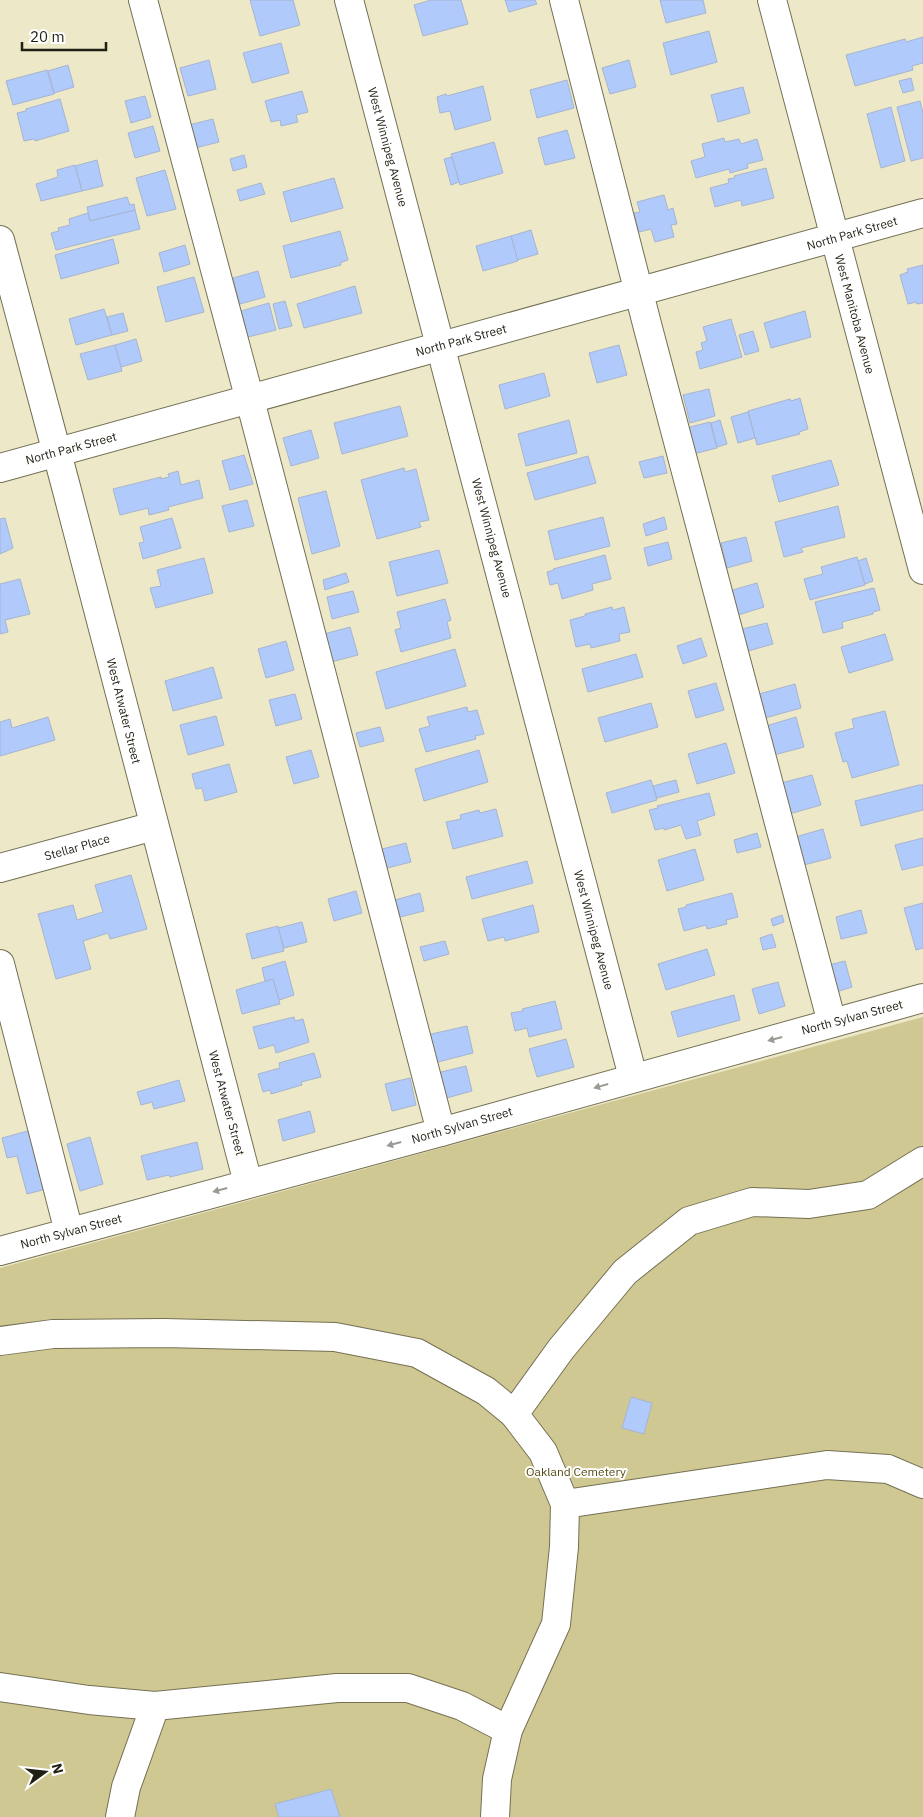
<svg xmlns="http://www.w3.org/2000/svg" width="923" height="1817" font-family="'IBM Plex Sans',sans-serif">
	<style>
		.green { fill: #d0c892 }
		.building { fill: #b1cafc; stroke: #a6b4cf }
		.lines { fill: none; stroke-linecap: round; stroke-linejoin: round }
		.minor-casing { stroke: #747054; stroke-width: 30 }
		.minor { stroke: #fff; stroke-width: 28 }
		.oneway { fill: #9b9a95 }
		.labels { text-anchor: middle; dominant-baseline: central; stroke-width: 4; stroke-linejoin: round; paint-order: stroke }
		.street-label { font-size: 12px; fill: #211f14; stroke: #fff }
		.park-label { font-size: 12px; fill: #524a11; stroke: #fff }
	</style>
	<rect width="100%" height="100%" fill="#ece8c8"/>
	<!-- green -->
	<polygon class="green" points="923,1017 923,1817 0,1817 0,1268"/>
	<!-- building -->
	<g class="building">
		<polygon points="250,0 293,0 300,25 260,36"/>
		<polygon points="431,0 461,0 468,24 423,36 414,5"/>
		<polygon points="505,0 535,0 537,4 509,12"/>
		<polygon points="660,0 703,0 706,13 666,23"/>
		<polygon points="709,31 717,62 671,75 663,43"/>
		<polygon points="923,37 923,63 912,66 913,70 855,86 846,55 905,39 906,42"/>
		<polygon points="281,43 289,73 252,83 243,53"/>
		<polygon points="209,60 216,89 188,96 180,68"/>
		<polygon points="629,60 636,87 610,94 602,68"/>
		<polygon points="68,65 74,87 54,93 48,71"/>
		<polygon points="47,70 54,94 13,105 6,81"/>
		<polygon points="911,78 914,90 903,93 899,81"/>
		<polygon points="567,80 574,108 537,118 530,90"/>
		<polygon points="483,86 491,120 455,130 450,111 440,113 437,97 446,94 447,96"/>
		<polygon points="743,87 750,113 718,122 711,95"/>
		<polygon points="302,91 308,112 296,115 298,122 281,126 280,120 271,122 265,101"/>
		<polygon points="145,96 151,117 131,123 125,101"/>
		<polygon points="60,99 69,131 35,141 34,139 24,141 17,113 26,111 26,109"/>
		<polygon points="920,101 923,113 923,158 911,161 897,107"/>
		<polygon points="891,107 905,161 881,168 867,114"/>
		<polygon points="213,119 219,142 195,148 189,125"/>
		<polygon points="153,126 160,151 135,158 128,133"/>
		<polygon points="567,130 575,158 545,165 538,138"/>
		<polygon points="724,138 725,142 739,139 741,144 757,139 763,160 747,164 748,168 730,173 729,169 696,178 691,161 705,157 702,144"/>
		<polygon points="494,142 503,173 460,185 451,154"/>
		<polygon points="244,155 247,167 233,171 230,159"/>
		<polygon points="452,157 459,182 451,185 444,159"/>
		<polygon points="97,160 103,186 82,191 75,166"/>
		<polygon points="75,165 82,191 41,201 36,184 58,177 57,170"/>
		<polygon points="766,168 774,198 742,206 741,200 715,207 710,188 729,183 728,179 735,178 734,176"/>
		<polygon points="165,170 176,209 147,216 136,178"/>
		<polygon points="334,178 343,208 291,222 283,192"/>
		<polygon points="261,183 265,194 240,201 237,190"/>
		<polygon points="664,195 668,210 673,208 677,224 671,225 674,237 655,242 651,229 639,232 634,213 640,212 637,202"/>
		<polygon points="127,197 130,205 134,204 135,210 90,221 87,207"/>
		<polygon points="135,210 140,229 56,250 51,233 59,231 58,228 70,225 69,219 88,213 90,221"/>
		<polygon points="531,230 538,254 517,260 511,236"/>
		<polygon points="340,231 348,260 340,263 341,265 291,278 283,246"/>
		<polygon points="511,236 518,261 483,271 476,246"/>
		<polygon points="113,239 119,263 61,279 55,255"/>
		<polygon points="185,245 190,264 164,272 159,253"/>
		<polygon points="923,265 923,303 917,304 916,302 908,304 900,275 908,272 907,269"/>
		<polygon points="258,271 265,297 240,304 233,278"/>
		<polygon points="194,277 204,312 166,322 157,287"/>
		<polygon points="355,286 362,313 304,328 297,304"/>
		<polygon points="285,301 292,326 279,329 273,304"/>
		<polygon points="269,303 276,330 248,337 241,311"/>
		<polygon points="104,309 112,335 76,345 69,319"/>
		<polygon points="805,311 811,337 771,348 764,323"/>
		<polygon points="123,313 128,331 112,335 107,317"/>
		<polygon points="731,319 742,357 700,369 696,352 703,350 701,343 707,341 703,327"/>
		<polygon points="753,331 759,351 745,355 739,335"/>
		<polygon points="136,339 142,361 121,367 115,345"/>
		<polygon points="115,345 122,371 88,380 80,354"/>
		<polygon points="619,345 627,375 597,383 589,353"/>
		<polygon points="544,373 550,396 505,409 499,385"/>
		<polygon points="709,389 715,416 690,423 683,395"/>
		<polygon points="800,398 808,429 799,432 800,434 757,445 748,411 790,399 791,401"/>
		<polygon points="400,406 408,436 342,454 334,423"/>
		<polygon points="748,412 755,438 738,443 731,417"/>
		<polygon points="569,420 577,453 526,466 518,434"/>
		<polygon points="720,420 727,444 717,447 711,423"/>
		<polygon points="710,422 717,448 693,454 686,428"/>
		<polygon points="311,430 319,458 291,466 283,438"/>
		<polygon points="244,455 253,484 230,490 222,461"/>
		<polygon points="588,456 596,483 535,500 527,473"/>
		<polygon points="663,456 667,473 644,478 639,462"/>
		<polygon points="831,460 839,485 779,502 772,476"/>
		<polygon points="404,468 405,472 416,469 429,520 419,522 421,527 377,539 361,480"/>
		<polygon points="178,471 181,485 199,480 203,498 168,507 169,510 149,515 148,508 120,515 113,489 161,477 161,479 169,477 168,474"/>
		<polygon points="326,491 340,546 312,554 298,498"/>
		<polygon points="247,500 254,526 229,532 222,506"/>
		<polygon points="838,506 845,537 801,548 803,552 784,557 775,522"/>
		<polygon points="603,517 610,546 555,560 548,531"/>
		<polygon points="664,517 667,529 646,536 643,524"/>
		<polygon points="5,518 13,548 0,554 0,519"/>
		<polygon points="172,518 181,548 143,559 139,543 144,542 140,527"/>
		<polygon points="746,537 752,561 727,568 721,543"/>
		<polygon points="668,542 672,559 648,566 644,548"/>
		<polygon points="439,550 448,583 397,596 389,562"/>
		<polygon points="605,555 611,579 592,584 593,590 562,599 558,583 550,585 547,572 554,570 553,569"/>
		<polygon points="857,557 865,585 810,600 804,579 823,574 821,567"/>
		<polygon points="204,558 213,593 156,608 150,588 161,586 157,570"/>
		<polygon points="866,558 873,581 865,584 858,561"/>
		<polygon points="346,573 349,582 325,590 323,580"/>
		<polygon points="20,579 30,614 5,620 8,632 0,634 0,584"/>
		<polygon points="757,583 764,607 735,616 729,591"/>
		<polygon points="874,588 880,610 873,612 873,614 842,622 843,628 823,633 815,602"/>
		<polygon points="353,591 359,612 332,619 327,597"/>
		<polygon points="445,599 451,620 447,622 451,638 401,652 395,630 401,628 397,612"/>
		<polygon points="612,607 613,610 624,607 630,632 619,634 620,641 591,648 590,644 576,647 570,620 585,616 585,614"/>
		<polygon points="767,623 773,644 748,651 742,629"/>
		<polygon points="350,627 358,655 331,662 324,634"/>
		<polygon points="885,634 893,660 849,673 841,647"/>
		<polygon points="701,638 707,656 683,664 677,646"/>
		<polygon points="286,641 294,670 266,678 258,649"/>
		<polygon points="455,649 466,686 386,709 376,672"/>
		<polygon points="636,654 643,677 588,692 582,669"/>
		<polygon points="213,667 222,698 173,711 165,681"/>
		<polygon points="716,683 724,710 696,718 688,691"/>
		<polygon points="795,684 801,708 765,718 759,694"/>
		<polygon points="295,694 302,719 276,726 269,700"/>
		<polygon points="651,703 658,727 605,742 598,718"/>
		<polygon points="467,707 468,712 477,710 484,734 475,736 476,739 426,752 419,729 430,726 427,717"/>
		<polygon points="885,711 899,765 852,778 847,761 843,762 835,733 854,728 852,719"/>
		<polygon points="216,716 224,745 188,755 180,725"/>
		<polygon points="48,717 55,740 0,756 0,722 10,719 12,728"/>
		<polygon points="796,717 804,747 774,755 766,726"/>
		<polygon points="380,727 384,741 360,747 356,733"/>
		<polygon points="726,743 735,773 697,784 688,754"/>
		<polygon points="311,750 319,777 294,784 286,757"/>
		<polygon points="479,750 488,782 424,801 415,769"/>
		<polygon points="229,764 237,792 205,801 202,788 196,789 192,774"/>
		<polygon points="812,775 821,805 789,814 781,783"/>
		<polygon points="651,780 657,800 612,813 606,793"/>
		<polygon points="676,780 679,792 657,798 653,786"/>
		<polygon points="919,785 923,785 923,810 861,826 855,801"/>
		<polygon points="709,793 715,815 697,821 701,835 686,839 681,825 664,830 664,828 655,830 649,810 658,808 657,806"/>
		<polygon points="496,809 503,836 453,849 446,822 461,819 460,815 479,810 480,813"/>
		<polygon points="823,829 831,858 800,866 792,838"/>
		<polygon points="757,833 761,847 737,853 734,840"/>
		<polygon points="923,838 923,865 902,870 895,845"/>
		<polygon points="406,843 411,862 387,868 382,849"/>
		<polygon points="695,849 704,880 667,891 658,860"/>
		<polygon points="527,861 533,883 472,899 466,877"/>
		<polygon points="131,875 147,929 110,939 108,933 83,941 91,969 56,979 38,914 73,905 77,920 103,912 95,885"/>
		<polygon points="356,891 362,913 334,921 328,899"/>
		<polygon points="420,893 424,911 400,917 395,900"/>
		<polygon points="732,893 738,917 726,920 727,924 707,929 706,925 684,931 678,909 686,907 686,905"/>
		<polygon points="923,903 923,948 916,950 904,908"/>
		<polygon points="533,905 539,932 505,941 504,937 488,941 482,919"/>
		<polygon points="861,910 867,933 841,939 836,917"/>
		<polygon points="782,915 784,922 773,926 771,919"/>
		<polygon points="302,922 307,942 284,948 278,928"/>
		<polygon points="278,926 284,951 252,959 246,934"/>
		<polygon points="772,934 776,947 763,950 760,938"/>
		<polygon points="445,941 449,954 424,961 420,947"/>
		<polygon points="707,949 715,975 666,990 658,964"/>
		<polygon points="285,961 294,995 279,1000 273,979 265,981 262,968"/>
		<polygon points="845,961 852,987 833,993 825,966"/>
		<polygon points="273,979 280,1004 242,1014 236,990"/>
		<polygon points="778,982 785,1006 759,1014 752,989"/>
		<polygon points="734,995 740,1020 678,1037 671,1012"/>
		<polygon points="555,1001 562,1029 529,1037 527,1028 515,1031 511,1013 523,1011 522,1009"/>
		<polygon points="294,1017 295,1021 303,1019 309,1042 276,1053 274,1045 259,1049 253,1027"/>
		<polygon points="467,1026 473,1053 434,1063 427,1035"/>
		<polygon points="566,1039 574,1067 537,1077 529,1049"/>
		<polygon points="314,1053 321,1077 301,1082 302,1085 271,1094 270,1090 263,1092 258,1074 280,1068 279,1063"/>
		<polygon points="466,1066 472,1091 443,1099 437,1073"/>
		<polygon points="410,1078 416,1105 392,1111 385,1084"/>
		<polygon points="179,1080 185,1101 154,1109 152,1102 141,1105 137,1092"/>
		<polygon points="310,1111 315,1132 283,1141 278,1120"/>
		<polygon points="35,1129 50,1188 27,1194 17,1156 7,1158 2,1138"/>
		<polygon points="90,1137 103,1184 80,1191 67,1144"/>
		<polygon points="197,1142 203,1169 170,1177 169,1175 147,1180 141,1156"/>
		<polygon points="631,1397 652,1403 644,1434 622,1428"/>
		<polygon points="331,1789 340,1817 279,1817 275,1804"/>
	</g>
	<g class="lines">
		<!-- minor casing -->
		<g class="minor-casing">
			<g id="minor">
				<polyline points="143,0 259,434 441,1132"/>
				<polyline points="349,0 633,1077"/>
				<polyline points="564,0 648,328 832,1023"/>
				<polyline points="772,0 923,570"/>
				<polyline points="0,240 65,483 248,1183"/>
				<polyline points="0,468 923,213"/>
				<polyline points="0,868 154,826"/>
				<polyline points="0,964 69,1232"/>
				<polyline points="0,1251 441,1132 923,998"/>
				<polyline points="0,1341 53,1334 164,1333 335,1337 417,1353 486,1391 514,1414 543,1452 565,1504 564,1547 556,1624 508,1730 497,1779 495,1817"/>
				<polyline points="514,1414 561,1349 625,1272 689,1221 752,1202 809,1204 868,1195 923,1161"/>
				<polyline points="565,1504 827,1465 888,1469 923,1484"/>
				<polyline points="0,1687 89,1700 155,1706 337,1688 408,1688 462,1706 508,1730"/>
				<polyline points="120,1817 126,1787 155,1706"/>
			</g>
		</g>
		<!-- minor -->
		<use href="#minor" class="minor"/>
	</g>
	<!-- one-way arrows -->
	<defs><path id="oneway-solid" d="M-6-.8H1V-3.2L6.5 0L1 3.2V.8H-6Z" transform="scale(1.25)"/></defs>
	<g class="oneway">
		<use href="#oneway-solid" transform="translate(775 1039) rotate(165)"/>
		<use href="#oneway-solid" transform="translate(601 1086) rotate(164)"/>
		<use href="#oneway-solid" transform="translate(394 1144) rotate(165)"/>
		<use href="#oneway-solid" transform="translate(220 1190) rotate(165)"/>
	</g>
	<g class="labels">
		<!-- street labels -->
		<g class="street-label">
			<text transform="translate(388 147) rotate(75)">West Winnipeg Avenue</text>
			<text transform="translate(852 233) rotate(-16)">North Park Street</text>
			<text transform="translate(855 314) rotate(75)">West Manitoba Avenue</text>
			<text transform="translate(461 340) rotate(-15)">North Park Street</text>
			<text transform="translate(71 448) rotate(-15)">North Park Street</text>
			<text transform="translate(492 538) rotate(75)">West Winnipeg Avenue</text>
			<text transform="translate(124 711) rotate(76)">West Atwater Street</text>
			<text transform="translate(77 847) rotate(-16)">Stellar Place</text>
			<text transform="translate(594 930) rotate(75)">West Winnipeg Avenue</text>
			<text transform="translate(852 1017) rotate(-15)">North Sylvan Street</text>
			<text transform="translate(227 1103) rotate(75)">West Atwater Street</text>
			<text transform="translate(462 1125) rotate(-16)">North Sylvan Street</text>
			<text transform="translate(71 1231) rotate(-15)">North Sylvan Street</text>
		</g>
		<!-- park labels -->
		<g class="park-label">
			<text x="576" y="1471">Oakland Cemetery</text>
		</g>
	</g>
	<!-- north arrow -->
	<g transform="translate(45 1772) rotate(75)" stroke="#ffffff" stroke-width="4" paint-order="stroke">
	<path d="M0-4L9 19L0 12L-9 19Z" fill="#211f14"/>
	<text y="-8" font-size="14" font-weight="bold" text-anchor="middle" fill="#211f14">N</text>
	</g>
	<!-- scale -->
	<path d="M22 42v8h84v-8" fill="none" stroke="#211f14" stroke-width="2.5"/>
	<text x="30" y="42" font-size="15" fill="#211f14" stroke="#ffffff" stroke-width="4" paint-order="stroke">20 m</text>
</svg>
